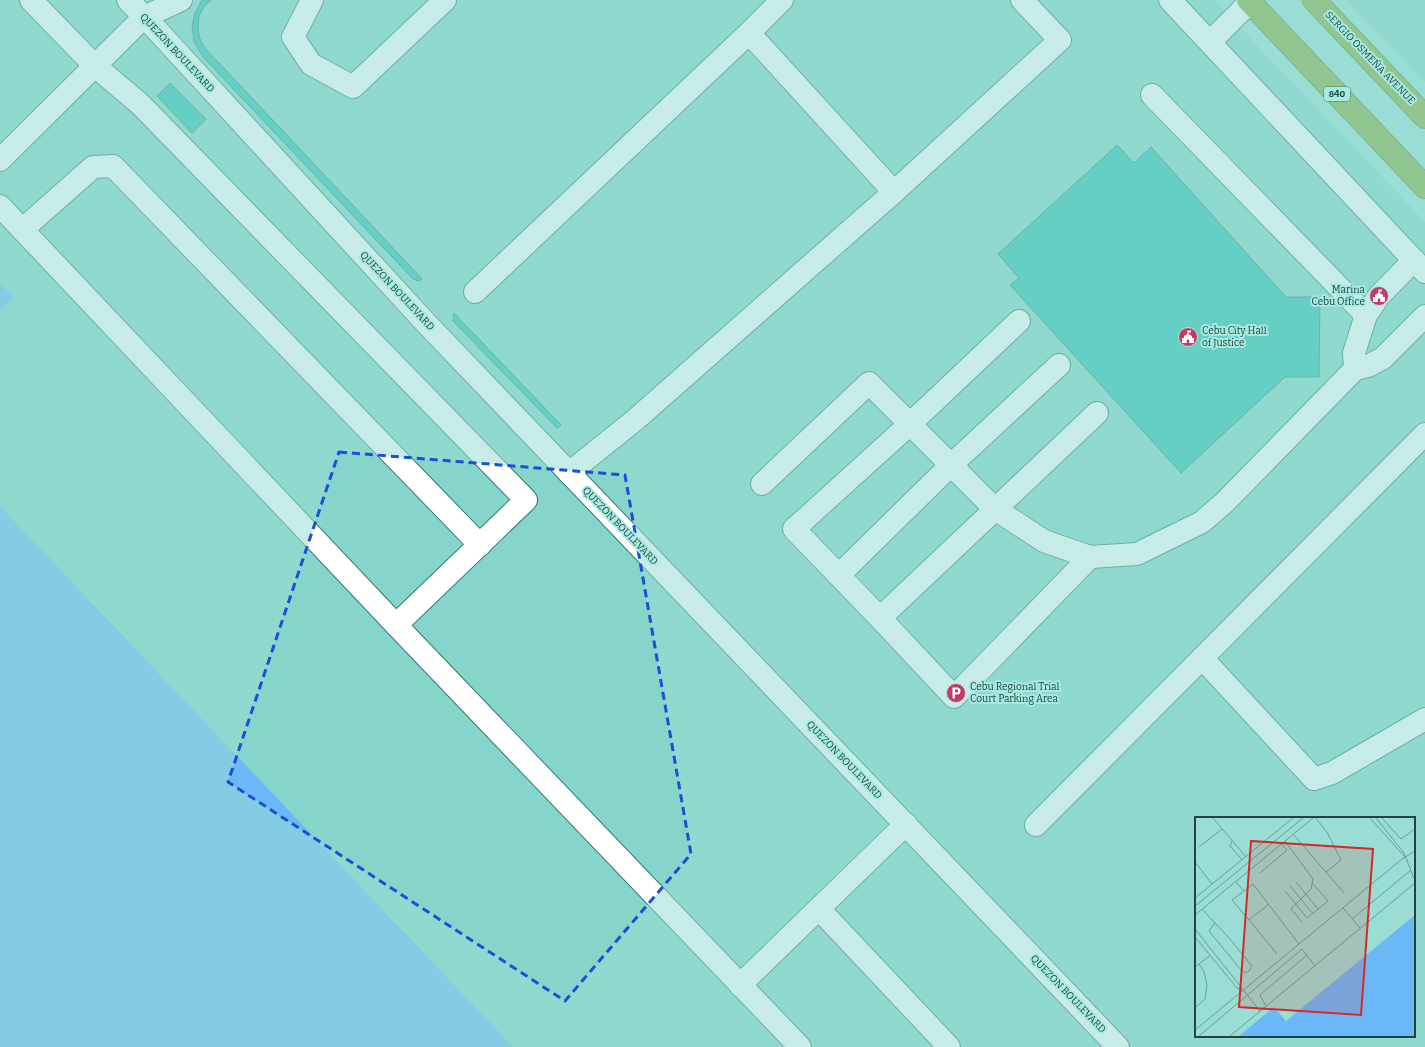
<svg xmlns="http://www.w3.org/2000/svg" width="1425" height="1047" font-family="Bitter,serif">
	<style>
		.built { fill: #85d5ca; fill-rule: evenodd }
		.water { fill: #6bb8f8 }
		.building { fill: #29bfb1; stroke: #3a7e76 }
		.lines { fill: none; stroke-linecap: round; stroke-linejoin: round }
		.minor-casing { stroke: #357971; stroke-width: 24 }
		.highway-casing { stroke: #66863f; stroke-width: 24 }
		.minor { stroke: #fff; stroke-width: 22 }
		.highway { stroke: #88aa3f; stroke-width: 22 }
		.marked { fill: none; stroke: #1d4ed8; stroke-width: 3; stroke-dasharray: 8 5; stroke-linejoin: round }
		.labels { text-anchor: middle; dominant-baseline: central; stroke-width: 4; stroke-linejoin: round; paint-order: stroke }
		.shield { fill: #a6ebe1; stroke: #4c756f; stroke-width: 1 }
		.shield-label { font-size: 9px; font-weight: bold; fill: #26423e }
		.street-label { font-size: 10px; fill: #26423e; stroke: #a6ebe1 }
		.poi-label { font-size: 10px; fill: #26423e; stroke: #a6ebe1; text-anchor: start }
		.inset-road { fill: none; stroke: #6b9f98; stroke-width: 1 }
		.view { fill: #d62828; fill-opacity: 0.15; stroke: #d62828; stroke-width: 2 }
		.inset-edge { fill: none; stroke: #26423e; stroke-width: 2 }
	</style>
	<rect width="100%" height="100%" fill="#99ddd4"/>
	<!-- built -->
	<g class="built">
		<path d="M0 0H1214L1425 222V1047H513L0 506V310L13 297 0 283ZM1196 818H1414V1036H1196Z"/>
		<polygon points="1346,0 1425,0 1425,82"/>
	</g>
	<!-- water -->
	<g class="water">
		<polygon points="0,283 14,297 0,310"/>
		<polygon points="0,506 513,1047 0,1047"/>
	</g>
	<!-- building -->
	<g class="building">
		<polygon points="202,0 211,0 204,7 199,16 198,29 200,39 204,47 349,201 422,279 419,281 413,279 204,58 194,42 192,26 195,13"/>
		<polygon points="170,83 206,119 192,133 157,96"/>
		<polygon points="1117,145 1134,163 1151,147 1286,297 1320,297 1319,377 1285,377 1181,473 1010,285 1019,278 998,254"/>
		<polygon points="454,313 561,425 559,427 557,428 453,321"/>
	</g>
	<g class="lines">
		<!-- minor casing -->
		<g class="minor-casing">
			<g id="minor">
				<polyline points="31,0 95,66 140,104 526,500 396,625"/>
				<polyline points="128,0 155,28 425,322 1118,1047"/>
				<polyline points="312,0 293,37 311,64 353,87 445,0"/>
				<polyline points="1170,0 1425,272"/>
				<polyline points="749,33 782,0"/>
				<polyline points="1210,42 1250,2"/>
				<polyline points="1152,95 1366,315 1379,296 1414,260"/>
				<polyline points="0,160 144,17 181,0"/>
				<polyline points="0,206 396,625 800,1047"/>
				<polyline points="23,229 93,167 113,166 480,545"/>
				<polyline points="475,292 749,33 894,192"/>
				<polyline points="1019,321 910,424 794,529 880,618 954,697 1090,557"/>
				<polyline points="1355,369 1354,353 1366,315"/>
				<polyline points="569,473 635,420 894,192 1060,40 1022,0"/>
				<polyline points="762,484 869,383 995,509 1044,541 1090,557 1137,554 1202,522 1225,502 1355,369 1368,366 1383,358 1425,316"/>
				<polyline points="839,575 951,465 1059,365"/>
				<polyline points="880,618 1097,413"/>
				<polyline points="1202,658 1314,779 1332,773 1425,719"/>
				<polyline points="1036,825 1425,434"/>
				<polyline points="819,909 949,1047"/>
				<polyline points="740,985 906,824"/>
			</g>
		</g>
		<!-- highway casing -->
		<g class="highway-casing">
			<g id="highway">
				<polyline points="1248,0 1425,187"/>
				<polyline points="1314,0 1425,117"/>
			</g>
		</g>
		<!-- minor -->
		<use href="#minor" class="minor"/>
		<!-- highway -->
		<use href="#highway" class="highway"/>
	</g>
	<!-- marked area -->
	<path d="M0 0H1425V1047H0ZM339 452 625 475 691 854 565 1001 228 782Z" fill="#99ddd4" fill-opacity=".55" fill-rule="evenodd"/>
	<path class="marked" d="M339 452 625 475 691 854 565 1001 228 782Z"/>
	<!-- icons -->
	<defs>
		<g id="civic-disc" transform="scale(1)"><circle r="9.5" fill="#c53867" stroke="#a6ebe1"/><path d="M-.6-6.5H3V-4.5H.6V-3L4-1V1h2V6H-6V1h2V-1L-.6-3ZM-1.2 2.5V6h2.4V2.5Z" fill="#fff"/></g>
		<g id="parking-disc" transform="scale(1)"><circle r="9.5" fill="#c53867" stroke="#a6ebe1"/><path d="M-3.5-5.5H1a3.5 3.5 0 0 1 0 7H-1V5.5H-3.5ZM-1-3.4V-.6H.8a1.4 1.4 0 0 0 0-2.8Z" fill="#fff"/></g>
	</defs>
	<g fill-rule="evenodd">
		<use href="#civic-disc" x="1379" y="296"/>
		<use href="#civic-disc" x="1188" y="337"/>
		<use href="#parking-disc" x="956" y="693"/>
	</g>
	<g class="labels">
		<!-- shield labels -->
		<rect class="shield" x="1324" y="87" width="26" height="14" rx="3"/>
		<g class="shield-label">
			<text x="1337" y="94">840</text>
		</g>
		<!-- street labels -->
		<g class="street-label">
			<text transform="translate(177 53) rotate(47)">QUEZON BOULEVARD</text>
			<text transform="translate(1370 58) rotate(46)">SERGIO OSMEÑA AVENUE</text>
			<text transform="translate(397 291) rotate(47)">QUEZON BOULEVARD</text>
			<text transform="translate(620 526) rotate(46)">QUEZON BOULEVARD</text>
			<text transform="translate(844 760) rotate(46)">QUEZON BOULEVARD</text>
			<text transform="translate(1068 994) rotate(46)">QUEZON BOULEVARD</text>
		</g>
		<!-- poi labels -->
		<g class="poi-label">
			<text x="1365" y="290" text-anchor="end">Marina<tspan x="1365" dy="12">Cebu Office</tspan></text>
			<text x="1202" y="331">Cebu City Hall<tspan x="1202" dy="12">of Justice</tspan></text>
			<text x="970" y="687">Cebu Regional Trial<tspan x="970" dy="12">Court Parking Area</tspan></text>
		</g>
	</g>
	<!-- overview -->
	<g transform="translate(1195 817)">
		<rect width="220" height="220" fill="#99ddd4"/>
		<path d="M220 98V219H44L79 190 91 204Z" fill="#6bb8f8"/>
		<path class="inset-road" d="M18 1 51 40M121 1 133 17 146 43 131 55M175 1 210 40M181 1 209 36 220 64M187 1 206 22 220 12M98 17 149 76M37 24 35 29 47 43M90 24 118 62 116 72 96 92 107 105M4 30 27 12M0 45 17 67M65 56 92 33 86 27M40 64 49 74M101 65 123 92M95 69 118 97M90 74 112 101 133 84 118 67M0 81 98 1M74 87 54 103 82 137M0 89 108 1M148 91 165 111M7 92 34 121 57 149 54 154 51 156 46 153 14 114 20 106M0 98 118 1M157 102 216 53M54 103 37 83 58 67 104 127M0 112 65 194M0 120 42 171 47 173M0 150 16 138M71 189 65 178 112 138M0 191 10 182 12 168 9 155 4 147M0 213 207 42 220 34M4 219 107 132 120 149M35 219 220 66"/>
		<path class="view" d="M56 24 178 32 166 198 44 190Z"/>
		<rect width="220" height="220" class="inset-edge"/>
	</g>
</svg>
